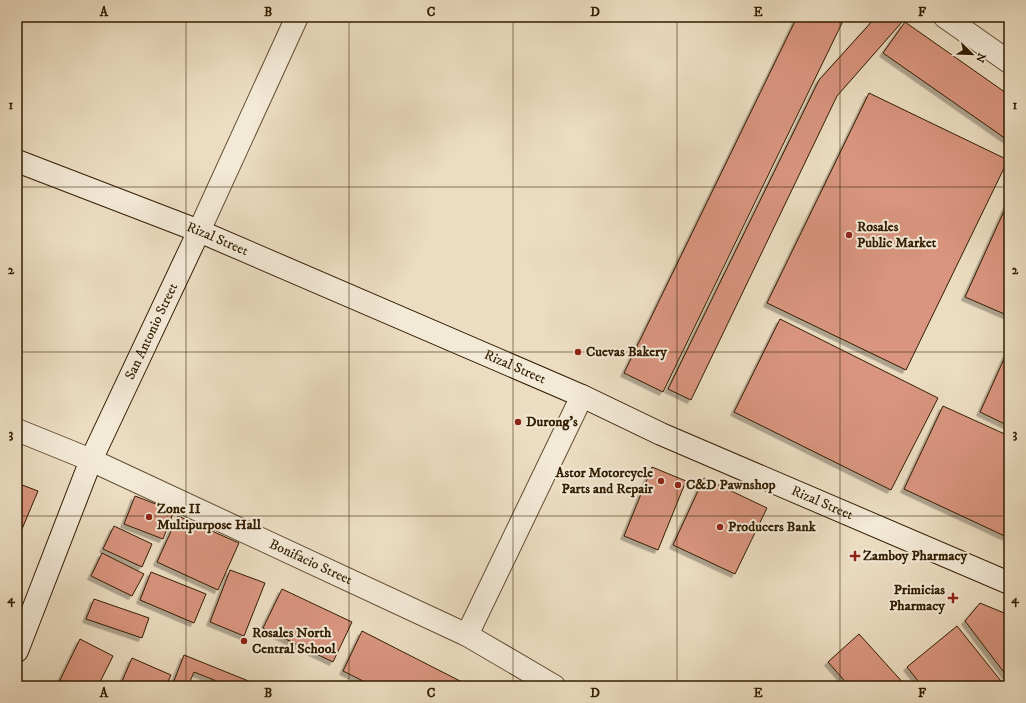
<svg xmlns="http://www.w3.org/2000/svg" width="1026" height="703" font-family="'IM FELL DW Pica',serif">
	<style>
		.building { fill: #d9957f; stroke: #321d00; filter: url(#shadow) }
		.lines { fill: none; stroke-linecap: round; stroke-linejoin: round }
		.street-casing { stroke: #604d30; stroke-width: 24 }
		.secondary-casing { stroke: #321d00; stroke-width: 24 }
		.street { stroke: #f3e9d7; stroke-width: 22 }
		.secondary { stroke: #f3e9d7; stroke-width: 22 }
		.grid { fill: none; stroke: #321d00; stroke-width: 1; stroke-opacity: 0.55 }
		.poi-dot { fill: #8f2418; stroke: #f3e9d7; stroke-width: 1.5 }
		.labels { text-anchor: middle; dominant-baseline: central; stroke-width: 4; stroke-linejoin: round; paint-order: stroke }
		.poi-label { font-size: 14px; font-weight: bold; fill: #321d00; stroke: #f3e9d7; text-anchor: start }
		.street-label { font-size: 14px; fill: #321d00; stroke: #f3e9d7 }
		.neatline { fill: none; stroke: #321d00; stroke-width: 1.5 }
		.grid-label { font-size: 13px; text-anchor: middle; font-weight: bold; fill: #321d00 }
	</style>
	<defs>
		<filter id="shadow"><feDropShadow dx="-3.5" dy="3.5" stdDeviation="0" flood-color="#0004"/></filter>
	</defs>
	<rect width="100%" height="100%" fill="#ecddc2"/>
	<filter id="stains"><feTurbulence type="fractalNoise" baseFrequency=".005" numOctaves="4"/><feColorMatrix values="0 0 0 0 .2 0 0 0 0 .09 0 0 0 0 .02 0 0 0 .5 -.17"/></filter>
	<radialGradient id="worn" r=".72"><stop offset=".6" stop-color="#630" stop-opacity="0"/><stop offset="1" stop-color="#630" stop-opacity=".3"/></radialGradient>
	<!-- building -->
	<g class="building">
		<polygon points="797,17 829,17 842,23 663,392 624,373"/>
		<polygon points="876,17 895,17 902,22 837,96 691,400 668,389 819,80"/>
		<polygon points="905,22 1009,95 1009,141 883,53"/>
		<polygon points="869,93 1008,160 906,370 767,303"/>
		<polygon points="1009,200 1009,316 965,297"/>
		<polygon points="780,319 938,398 891,490 734,412"/>
		<polygon points="1009,348 1009,426 980,412"/>
		<polygon points="943,406 1009,436 1009,538 904,489"/>
		<polygon points="652,467 686,481 658,550 624,536"/>
		<polygon points="704,478 767,508 735,574 673,545"/>
		<polygon points="17,483 38,491 22,529 17,527"/>
		<polygon points="135,496 174,511 163,539 124,524"/>
		<polygon points="178,516 239,543 218,590 157,562"/>
		<polygon points="114,526 152,544 142,567 103,549"/>
		<polygon points="102,553 144,574 132,596 91,576"/>
		<polygon points="230,570 265,583 244,636 210,622"/>
		<polygon points="151,572 206,594 194,623 140,600"/>
		<polygon points="282,589 352,622 333,662 263,628"/>
		<polygon points="94,599 149,618 142,638 86,619"/>
		<polygon points="980,603 1009,615 1009,679 965,621"/>
		<polygon points="957,626 1005,686 922,686 907,667"/>
		<polygon points="362,631 466,684 464,686 373,686 343,671"/>
		<polygon points="859,634 906,686 849,686 828,662"/>
		<polygon points="80,639 113,656 98,686 73,686 60,680"/>
		<polygon points="184,655 261,686 229,686 194,672 188,686 172,686"/>
		<polygon points="132,658 171,675 166,686 120,686"/>
	</g>
	<g class="lines">
		<!-- street casing -->
		<g class="street-casing">
			<g id="street">
				<polyline points="945,17 1009,62"/>
				<polyline points="199,231 297,17"/>
				<path id="s1" d="M17 430 91 460 467 635 554 686"/>
				<polyline points="467,635 582,396"/>
			</g>
		</g>
		<!-- secondary casing -->
		<g class="secondary-casing">
			<g id="secondary">
				<path id="s2" d="M17 161 199 231 582 396 661 434 1009 583"/>
				<path id="s3" d="M17 651 91 460 199 231"/>
			</g>
		</g>
		<!-- street -->
		<use href="#street" class="street"/>
		<!-- secondary -->
		<use href="#secondary" class="secondary"/>
	</g>
	<!-- grid -->
	<path class="grid" d="M186 17V686M349 17V686M513 17V686M677 17V686M840 17V686M17 187H1009M17 352H1009M17 516H1009"/>
	<!-- markers -->
	<g class="poi-dot">
		<circle cx="849" cy="235" r="4"/>
		<circle cx="578" cy="352" r="4"/>
		<circle cx="518" cy="422" r="4"/>
		<circle cx="661" cy="481" r="4"/>
		<circle cx="678" cy="485" r="4"/>
		<circle cx="149" cy="517" r="4"/>
		<circle cx="720" cy="527" r="4"/>
		<path d="M853 550h4v4h4v4h-4v4h-4v-4h-4v-4h4z"/>
		<path d="M951 592h4v4h4v4h-4v4h-4v-4h-4v-4h4z"/>
		<circle cx="244" cy="641" r="4"/>
	</g>
	<g class="labels">
		<!-- poi labels -->
		<g class="poi-label">
			<text x="857" y="227">Rosales<tspan x="857" dy="16">Public Market</tspan></text>
			<text x="586" y="352">Cuevas Bakery</text>
			<text x="526" y="422">Durong's</text>
			<text x="653" y="473" text-anchor="end">Astor Motorcycle<tspan x="653" dy="16">Parts and Repair</tspan></text>
			<text x="686" y="485">C&amp;D Pawnshop</text>
			<text x="157" y="509">Zone II<tspan x="157" dy="16">Multipurpose Hall</tspan></text>
			<text x="728" y="527">Producers Bank</text>
			<text x="863" y="556">Zamboy Pharmacy</text>
			<text x="945" y="590" text-anchor="end">Primicias<tspan x="945" dy="16">Pharmacy</tspan></text>
			<text x="252" y="633">Rosales North<tspan x="252" dy="16">Central School</tspan></text>
		</g>
		<!-- street labels -->
		<g class="street-label">
			<text stroke="none"><textPath href="#s2" startOffset="215">Rizal Street</textPath></text>
			<text stroke="none"><textPath href="#s3" startOffset="347">San Antonio Street</textPath></text>
			<text stroke="none"><textPath href="#s2" startOffset="539">Rizal Street</textPath></text>
			<text stroke="none"><textPath href="#s2" startOffset="875">Rizal Street</textPath></text>
			<text stroke="none"><textPath href="#s1" startOffset="322">Bonifacio Street</textPath></text>
		</g>
	</g>
	<!-- margin -->
	<rect width="1026" height="703" fill="none" stroke="#ecddc2" stroke-width="44"/>
	<!-- north arrow -->
	<g transform="translate(972 54) rotate(113)" stroke="#f3e9d7" stroke-width="3" paint-order="stroke">
	<path d="M0-3L7 15L0 10L-7 15Z" fill="#321d00"/>
	<text y="-6" font-size="11" font-weight="bold" text-anchor="middle" fill="#321d00">N</text>
	</g>
	<rect x="22" y="22" width="982" height="659" class="neatline"/>
	<g class="grid-label">
		<text x="104" y="16">A</text>
		<text x="268" y="16">B</text>
		<text x="431" y="16">C</text>
		<text x="595" y="16">D</text>
		<text x="758" y="16">E</text>
		<text x="922" y="16">F</text>
		<text x="11" y="109">1</text>
		<text x="1015" y="109">1</text>
		<text x="11" y="274">2</text>
		<text x="1015" y="274">2</text>
		<text x="11" y="438">3</text>
		<text x="1015" y="438">3</text>
		<text x="11" y="603">4</text>
		<text x="1015" y="603">4</text>
		<text x="104" y="697">A</text>
		<text x="268" y="697">B</text>
		<text x="431" y="697">C</text>
		<text x="595" y="697">D</text>
		<text x="758" y="697">E</text>
		<text x="922" y="697">F</text>
	</g>
	<rect width="100%" height="100%" filter="url(#stains)"/>
	<rect width="100%" height="100%" fill="url(#worn)"/>
</svg>
